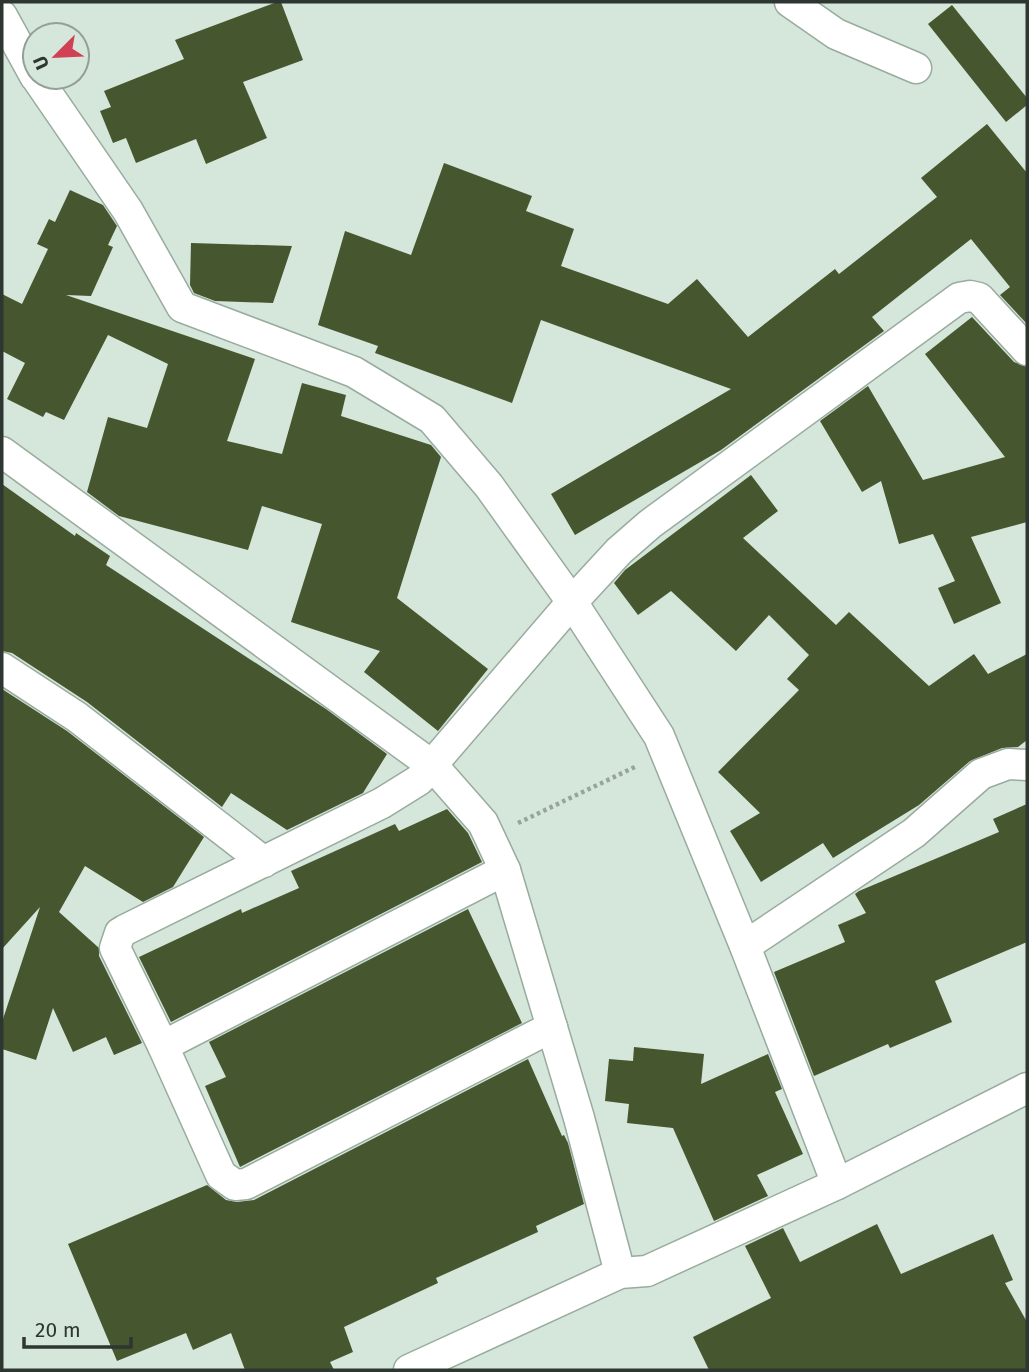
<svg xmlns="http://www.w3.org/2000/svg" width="1029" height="1372" font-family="'Fira Sans',sans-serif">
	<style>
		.building { fill: #46562f }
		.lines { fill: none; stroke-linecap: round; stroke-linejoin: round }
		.street-casing { stroke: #99ab9e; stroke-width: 33 }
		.path { stroke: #96a59b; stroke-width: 4.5; stroke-dasharray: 3.5 3.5; stroke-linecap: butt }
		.street { stroke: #fff; stroke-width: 30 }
	</style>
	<rect width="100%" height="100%" fill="#d4e7da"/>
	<!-- building -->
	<g class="building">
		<polygon points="277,2 281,2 303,60 243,82 267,138 206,164 196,139 136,163 126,138 113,143 100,111 111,107 104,91 184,59 175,40"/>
		<polygon points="952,5 1027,98 1027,105 1006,122 928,24"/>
		<polygon points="987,124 1027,173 1027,324 1000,295 1010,287 971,239 872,317 884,331 721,450 575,535 551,494 731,389 541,320 512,403 375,353 378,346 318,325 345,231 411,255 444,163 532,196 526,211 574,229 561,266 668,304 697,279 748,337 835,269 839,274 937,197 921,178"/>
		<polygon points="70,190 103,205 117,226 108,245 113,247 91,296 66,295 255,359 227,441 282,454 302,383 346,395 341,416 431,445 441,457 397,598 488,669 438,731 364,672 380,651 291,622 322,524 262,506 248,550 119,516 87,492 108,417 147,428 168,364 108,335 64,420 46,412 43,417 7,399 25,363 2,351 2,294 22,304 48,249 37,244 49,219 55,222"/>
		<polygon points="191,243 292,246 273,303 215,301 194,293 190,285"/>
		<polygon points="972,317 1014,362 1027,367 1027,522 971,537 1001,603 954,624 938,588 955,581 933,534 899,544 881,481 862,492 820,421 868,386 923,480 1005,457 925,354"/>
		<polygon points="751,475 778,511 743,538 836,625 849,612 929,686 974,654 988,674 1027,654 1027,740 1018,747 1002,748 970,761 919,805 833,858 823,843 761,882 730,831 760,813 718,772 799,690 787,679 809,655 769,615 736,651 671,591 638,615 614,583 625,570"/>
		<polygon points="2,484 75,536 76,533 110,556 106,565 326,709 387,754 363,793 287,830 231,793 222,807 87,702 12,653 2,651"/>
		<polygon points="2,689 67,731 204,837 173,887 143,902 85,866 59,912 99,948 99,956 142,1043 114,1055 106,1037 73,1052 53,1008 36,1060 2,1049 2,1022 40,907 2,949"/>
		<polygon points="1027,804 1027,942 935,981 952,1022 890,1048 888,1044 814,1076 774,972 845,942 838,925 866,913 855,894 859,891 999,832 993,819"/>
		<polygon points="447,809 468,833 482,862 171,1022 139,957 241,909 242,913 299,888 291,871 395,824 399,831"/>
		<polygon points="468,909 522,1023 240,1167 205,1086 226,1077 209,1042"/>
		<polygon points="634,1047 704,1054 701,1084 768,1054 782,1089 775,1092 803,1154 757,1175 768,1196 714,1221 673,1128 627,1123 629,1104 605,1101 609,1059 633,1061"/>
		<polygon points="528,1059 562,1136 564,1135 568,1143 584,1204 536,1226 538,1232 436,1278 438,1283 344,1327 353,1352 330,1362 334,1370 245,1370 231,1333 193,1350 186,1333 117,1361 68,1244 207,1185 226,1200 237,1202 254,1200"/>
		<polygon points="877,1224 901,1274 993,1234 1013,1280 1005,1283 1027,1322 1027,1370 709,1370 693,1337 771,1298 745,1246 783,1228 800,1262"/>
	</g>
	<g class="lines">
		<!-- street casing -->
		<g class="street-casing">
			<g id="street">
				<polyline points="790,2 836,34 916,68"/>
				<polyline points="2,16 35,76"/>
				<polyline points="36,77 128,211 182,307 354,372 432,419 489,486 572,602 659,736 745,946 837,1184"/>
				<polyline points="2,452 433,766 483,823 505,870 579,1118 620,1273"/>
				<polyline points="2,668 77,717 264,862"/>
				<polyline points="505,870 163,1046 115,948 120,933 125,930 382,803 419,780 572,602 619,551 650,524 959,298 970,296 979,298 1027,350"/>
				<polyline points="745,946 914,833 981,774 1008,764 1027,765"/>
				<polyline points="163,1046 221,1175 235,1185 246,1184 552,1027"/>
				<polyline points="409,1370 620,1273 647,1271 837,1184 1027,1088"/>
			</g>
		</g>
		<!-- path -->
		<polyline class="path" points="518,823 637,766"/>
		<!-- street -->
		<use href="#street" class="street"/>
	</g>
	<!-- border -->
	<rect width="1029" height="1372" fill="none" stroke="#2e3631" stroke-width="7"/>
	<!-- north arrow -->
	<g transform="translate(56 56) rotate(246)"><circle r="33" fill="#d4e7da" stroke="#92a096" stroke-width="2"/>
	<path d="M0-5L12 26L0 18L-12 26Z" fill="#d14054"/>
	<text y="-10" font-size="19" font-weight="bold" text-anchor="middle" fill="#2e3631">U</text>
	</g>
	<!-- scale -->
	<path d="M24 1337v10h107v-10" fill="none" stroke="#2e3631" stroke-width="3.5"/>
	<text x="35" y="1337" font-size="21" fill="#2e3631" stroke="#d4e7da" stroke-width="5" paint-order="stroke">20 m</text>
</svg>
